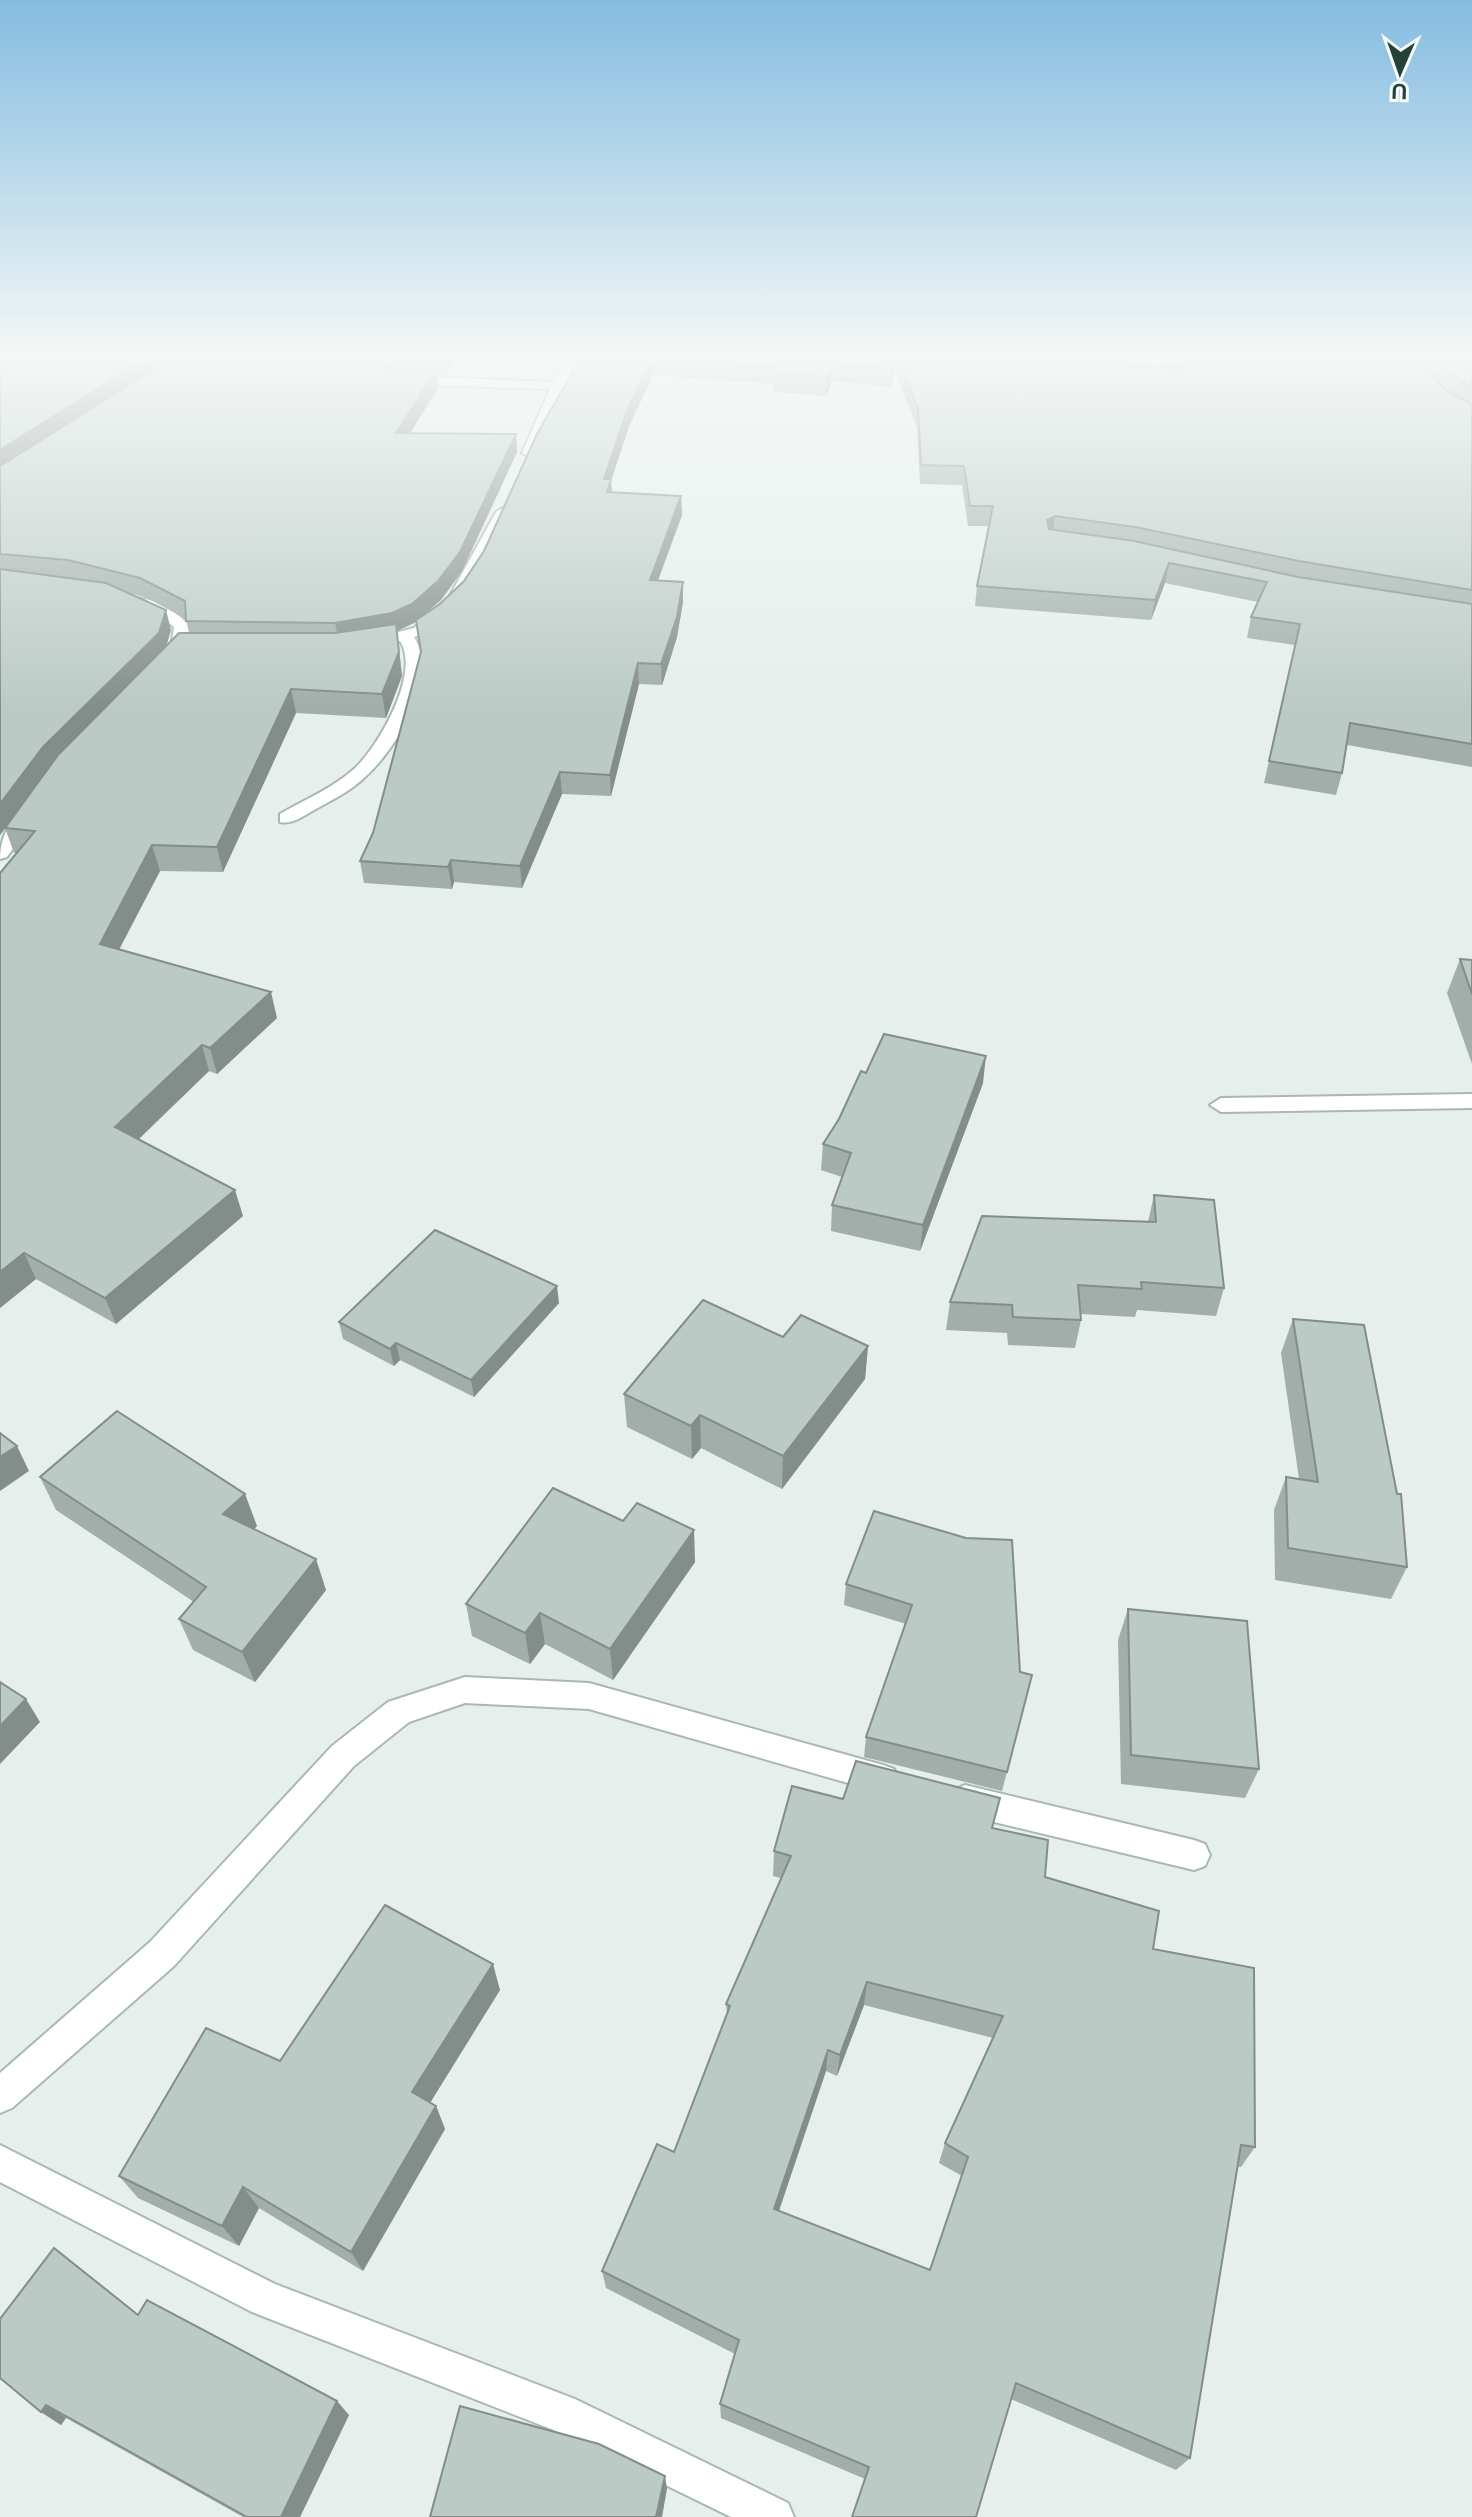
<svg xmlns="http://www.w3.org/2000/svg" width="1472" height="2517" font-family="Helvetica,sans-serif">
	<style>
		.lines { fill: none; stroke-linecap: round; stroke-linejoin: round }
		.minor-casing { stroke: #a8b8b2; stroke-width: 4 }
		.minor { fill: #fff; fill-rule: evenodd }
		.wall { fill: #a1aea9; fill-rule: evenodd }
		.shaded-wall { fill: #838d89 }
		.building { fill: #bbcac4; stroke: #838d89; stroke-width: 2; fill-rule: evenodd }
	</style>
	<rect width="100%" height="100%" fill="#e6efeb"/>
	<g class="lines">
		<!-- minor casing -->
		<g class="minor-casing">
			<g id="minor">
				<polygon points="567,357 579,357 536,453 529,457 522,453 550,389 404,384 398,380 404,376 554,382"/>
				<polygon points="1105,360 1192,360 1198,364 1192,368 1101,367 1099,364"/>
				<path d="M503 508 510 512C489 551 460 626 414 637 440 677 397 748 366 776 351 791 332 800 314 810 303 816 292 825 280 822V814C304 800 333 788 354 769 379 746 421 673 400 641L363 647V641L414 628 449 597 496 512Z"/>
				<path d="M133 599C151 595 178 612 190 626L187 649 173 665 159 662 171 648 174 627 163 618 133 605Z"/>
				<path d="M27 811 36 816 7 857 0 859C0 841 8 817 27 811Z"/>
				<polygon points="1472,1094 1472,1108 1221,1112 1210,1105 1221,1098"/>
				<polygon points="465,1677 589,1683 883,1765 894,1769 898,1779 894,1789 883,1793 589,1709 465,1703 409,1722 354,1766 174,1966 12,2108 0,2113 0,2073 150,1942 332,1746 388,1702"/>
				<polygon points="965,1785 1194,1840 1205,1844 1210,1855 1205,1866 1194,1870 965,1815 954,1810 949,1800 954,1790"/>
				<polygon points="0,2145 275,2284 575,2399 788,2503 794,2517 731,2517 551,2429 252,2312 0,2182"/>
			</g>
		</g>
		<!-- minor -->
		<use href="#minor" class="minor"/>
	</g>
	<!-- wall -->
	<g class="wall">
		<path d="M0 357H457L446 375H436L438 388 410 433 516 434 517 452 462 571 441 600 425 614 440 604 464 581 484 551 581 357H969L1160 367 1162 357H1472V767L1347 745 1342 773 1336 795 1264 783 1295 645 1247 638 1251 617 1258 602 1165 583 1151 620 975 606 977 586 989 526H968L962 485 920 484 917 427 895 372 891 387 832 381 826 396 774 392V384L653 375 629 426 611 481 612 493 681 496 682 515 658 581 683 582V602L677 637 662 685 639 684 611 796 562 794 522 888 454 882 452 889 364 883 360 861 373 833 421 653 416 622 397 631 402 676 386 718 296 713 223 872 160 871 119 949 277 1018 217 1074 209 1071 138 1140 243 1216 116 1324 36 1279 0 1308V873L16 853H14L5 828 0 835ZM128 593 145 597 186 619 189 633 166 647 171 630Z"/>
		<polygon points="1460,959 1472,960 1472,1064 1447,993"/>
		<polygon points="866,1073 983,1083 920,1251 831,1231 832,1205 842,1177 821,1170 823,1144"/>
		<polygon points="1154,1195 1224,1288 1216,1316 1137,1310 1135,1317 1081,1314 1081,1320 1075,1348 1008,1345 1007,1333 946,1330 950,1302 1148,1222"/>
		<polygon points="559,1303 474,1397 400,1360 394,1366 343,1339 339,1322"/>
		<polygon points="1293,1319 1407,1567 1391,1599 1275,1580 1274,1510 1286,1477 1299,1479 1281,1353"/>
		<polygon points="783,1337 868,1346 865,1379 782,1489 701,1448 692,1459 627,1427 624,1394"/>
		<polygon points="40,1477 257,1526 254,1529 326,1590 255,1682 193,1650 179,1619 194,1602 56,1510"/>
		<polygon points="874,1511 1020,1672 1032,1675 1002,1791 864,1757 866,1737 906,1624 844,1605 846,1584"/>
		<polygon points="695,1562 613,1680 545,1644 530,1664 472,1636 466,1604"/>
		<polygon points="1128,1609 1259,1769 1245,1798 1121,1784 1118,1640"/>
		<path d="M843 1799 992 1828 1045 1877 1153 1949 1255 2147 1241 2167H1238L1190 2458 1176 2470 1011 2399 865 2479 721 2418 720 2404 735 2354 606 2288 602 2271 674 2152 727 2015 726 2004 781 1878 773 1876 774 1851ZM864 2005 993 2038 945 2143 939 2163 962 2176 930 2270 779 2211 826 2071 837 2076Z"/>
		<polygon points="500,1990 430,2102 436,2106 445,2129 363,2271 259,2208 239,2246 138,2198 119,2176 280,2061"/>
		<polygon points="138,2315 349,2415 300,2517 243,2517 66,2418 61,2425 41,2412"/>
	</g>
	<!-- shaded-wall -->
	<g class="shaded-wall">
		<polygon points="148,357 179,357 0,471 0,450"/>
		<polygon points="386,357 389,357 391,373 380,362"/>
		<polygon points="445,357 457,357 446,375"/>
		<polygon points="653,357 653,375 629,426 611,481 612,498 608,512 604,479 628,408"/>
		<polygon points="895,357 895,372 891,387 892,369"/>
		<polygon points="832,363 832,381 826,396 827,377"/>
		<polygon points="436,371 438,388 399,451 396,433"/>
		<polygon points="516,434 517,452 462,571 441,600 414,623 397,631 402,676 386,718 382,694 339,642 335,623"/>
		<polygon points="681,496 682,515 650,601 650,580"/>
		<polygon points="1055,516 1052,536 1047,520"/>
		<polygon points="1169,563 1165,583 1151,620 1155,600"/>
		<polygon points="683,582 683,602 677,637 662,685 661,664"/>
		<polygon points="166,610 171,630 164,653 50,768 0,835 0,804 43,747"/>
		<polygon points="638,663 639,684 611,796 610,775"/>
		<polygon points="291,689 296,713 223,872 217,847"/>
		<polygon points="560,772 562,794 522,888 520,866"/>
		<polygon points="152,845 160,871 109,969 100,944"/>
		<polygon points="451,860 454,882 452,889 448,867"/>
		<polygon points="271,992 277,1018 217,1074 210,1048"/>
		<polygon points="202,1045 209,1071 124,1153 115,1127"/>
		<polygon points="986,1056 983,1083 920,1251 923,1225"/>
		<polygon points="235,1190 243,1216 116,1324 105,1298"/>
		<polygon points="24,1253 36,1279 0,1308 0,1272"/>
		<polygon points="557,1286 559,1303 474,1397 471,1380"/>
		<polygon points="396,1343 400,1360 394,1366 390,1349"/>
		<polygon points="868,1346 865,1379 782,1489 783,1456"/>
		<polygon points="700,1415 701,1448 692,1459 691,1426"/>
		<polygon points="17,1446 29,1471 0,1491 0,1457"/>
		<polygon points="245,1494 257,1526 236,1546 223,1514"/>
		<polygon points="694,1530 695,1562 613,1680 610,1649"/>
		<polygon points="316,1559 326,1590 255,1682 242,1652"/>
		<polygon points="540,1613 545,1644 530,1664 525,1633"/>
		<polygon points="26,1699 40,1722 0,1764 0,1726"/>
		<polygon points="493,1964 500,1990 422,2116 412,2092"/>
		<polygon points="867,1982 864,2005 837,2076 840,2055"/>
		<polygon points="828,2050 826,2071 773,2228 774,2209"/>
		<polygon points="436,2106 445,2129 363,2271 351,2252"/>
		<polygon points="243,2187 259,2208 239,2246 222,2226"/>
		<polygon points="337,2401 349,2415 300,2517 281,2517"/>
		<polygon points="46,2405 66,2418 61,2425 41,2412"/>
		<polygon points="665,2476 667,2489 662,2517 656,2517"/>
	</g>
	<!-- building -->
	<g class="building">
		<polygon points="0,357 148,357 0,450"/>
		<polygon points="174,357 386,357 380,362 388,370 436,371 396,433 516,434 460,552 438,581 412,604 392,613 335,623 186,621 185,601 140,578 68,560 0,554 0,466"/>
		<polygon points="581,357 653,357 628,408 604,479 611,479 607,492 681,496 650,580 683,582 677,617 661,664 638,663 610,775 560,772 520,866 451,860 448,867 360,861 373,833 421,652 416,620 440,604 464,581 484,551 537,434"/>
		<polygon points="658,357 895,357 892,369 832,363 827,377 775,374 778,367"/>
		<polygon points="898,357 969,357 1022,361 1024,357 1067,357 1183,369 1168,357 1419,358 1444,389 1472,405 1472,590 1299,561 1135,527 1055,516 1047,520 1049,529 1134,541 1298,577 1472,604 1472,744 1350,723 1342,773 1269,761 1300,624 1251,617 1267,582 1169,563 1155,600 977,586 993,506 970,506 964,466 921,465 918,409"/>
		<polygon points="1437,357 1472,357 1472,388 1457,378"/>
		<polygon points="0,569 106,583 166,610 159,633 43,747 0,804"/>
		<polygon points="396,624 399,652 382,694 291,689 217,847 152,845 100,944 271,992 210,1048 202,1045 115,1127 235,1190 105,1298 24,1253 0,1272 0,873 35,831 5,828 58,755 179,633 335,633"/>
		<polygon points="1460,959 1472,960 1472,994"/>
		<polygon points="884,1034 986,1056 923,1225 832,1205 851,1153 823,1144 839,1119 861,1071 866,1073"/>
		<polygon points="1154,1195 1214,1200 1224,1288 1141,1282 1142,1289 1078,1285 1081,1320 1013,1317 1012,1305 950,1302 982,1216 1156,1222"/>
		<polygon points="435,1230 557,1286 471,1380 396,1343 390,1349 339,1322"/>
		<polygon points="703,1300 783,1337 801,1315 868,1346 783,1456 700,1415 691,1426 624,1394"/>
		<polygon points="1293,1319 1364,1325 1397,1494 1401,1494 1407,1567 1288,1548 1286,1477 1318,1482"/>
		<polygon points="117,1411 245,1494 223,1514 316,1559 242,1652 179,1619 206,1587 40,1477"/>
		<polygon points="0,1433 17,1446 0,1457"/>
		<polygon points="553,1488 623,1521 637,1503 694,1530 610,1649 540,1613 525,1633 466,1604"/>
		<polygon points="874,1511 966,1538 1012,1540 1020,1672 1032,1675 1007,1772 866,1737 912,1605 846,1584"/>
		<polygon points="1128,1609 1247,1621 1259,1769 1131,1755"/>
		<polygon points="0,1682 26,1699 0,1726"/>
		<path d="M856 1761 1000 1798 992 1828 1048 1840 1045 1877 1159 1911 1153 1949 1254 1968 1255 2147 1241 2145 1190 2458 1016 2383 976 2517H852L869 2467 720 2404 739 2340 602 2271 657 2144 674 2152 730 2006 726 2004 791 1856 774 1851 792 1786 843 1799ZM867 1982 1003 2016 945 2143 968 2157 930 2270 774 2209 828 2050 840 2055Z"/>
		<polygon points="385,1905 493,1964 412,2092 436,2106 351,2252 243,2187 222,2226 119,2176 206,2028 280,2061"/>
		<polygon points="54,2248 138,2315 147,2300 337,2401 281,2517 247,2517 46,2405 41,2412 0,2378 0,2319"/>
		<polygon points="460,2406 599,2444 665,2476 656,2517 430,2517"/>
	</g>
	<!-- sky -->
	<linearGradient id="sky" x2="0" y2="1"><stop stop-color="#84bce0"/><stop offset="0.5" stop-color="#f4f8f6"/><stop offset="1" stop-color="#f4f8f6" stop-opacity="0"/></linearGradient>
	<rect width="1472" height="710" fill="url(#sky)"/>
	<!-- north arrow -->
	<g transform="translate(1400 72) rotate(182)" stroke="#f7fbf9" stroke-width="6" paint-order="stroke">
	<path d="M0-6L14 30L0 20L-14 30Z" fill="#24423a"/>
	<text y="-12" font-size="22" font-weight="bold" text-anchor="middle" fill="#24423a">U</text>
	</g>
</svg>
